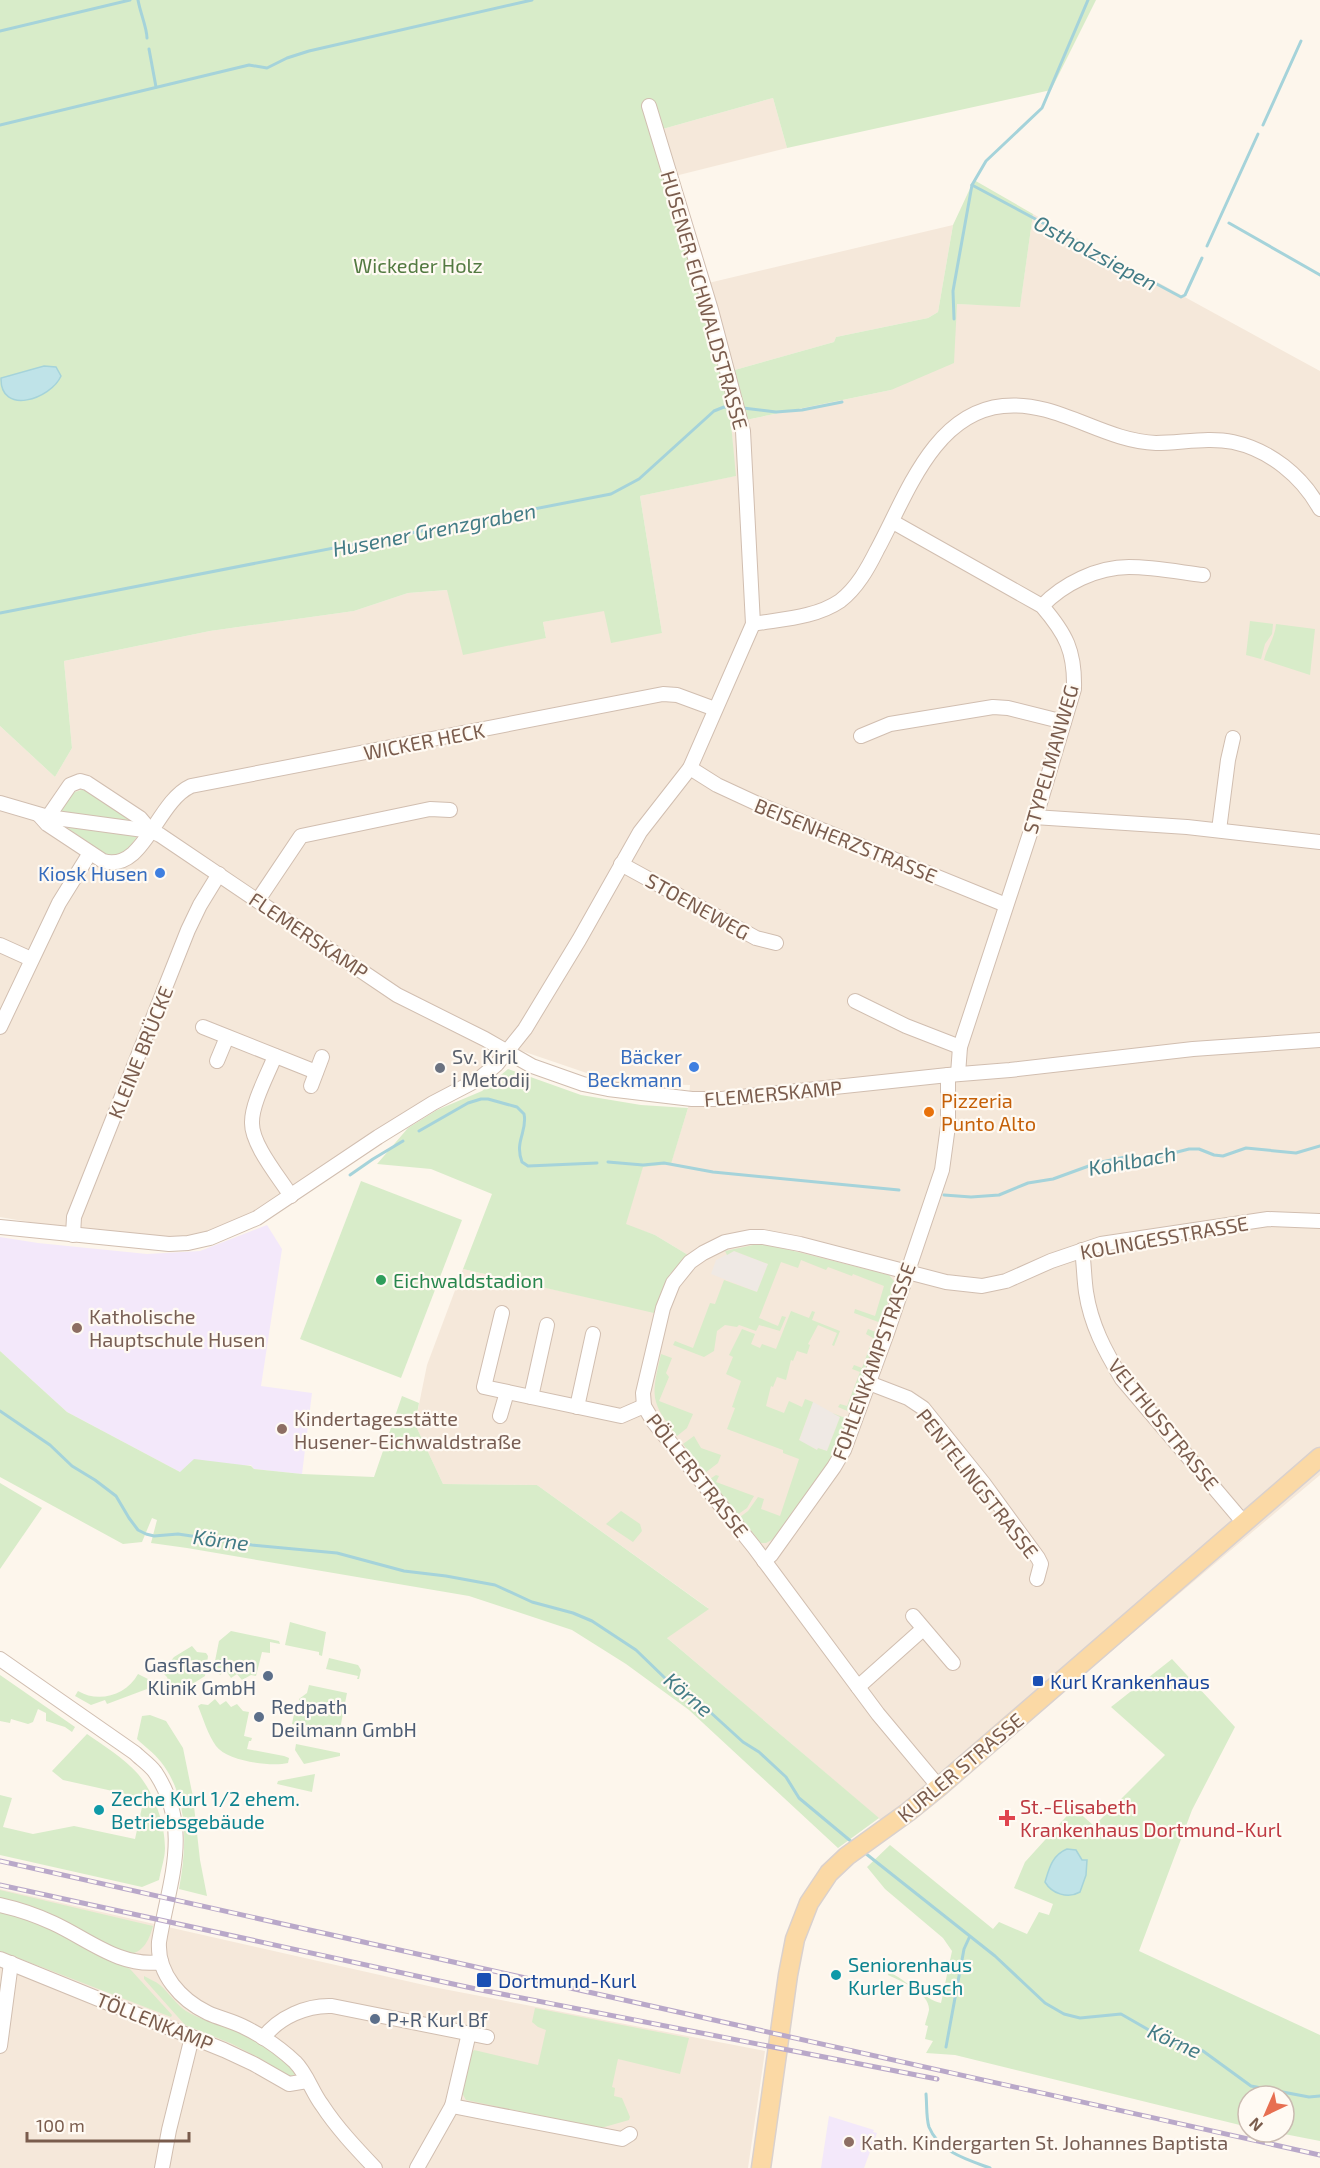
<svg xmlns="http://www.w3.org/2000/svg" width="1320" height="2168" font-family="'Exo 2',sans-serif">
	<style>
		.residential { fill: #f5e8da; fill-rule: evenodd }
		.industrial { fill: #efe9e4 }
		.education { fill: #f3e8fa }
		.green { fill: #d8ecc9 }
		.water { fill: #bfe3e8; stroke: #a5d3da; stroke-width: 1.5 }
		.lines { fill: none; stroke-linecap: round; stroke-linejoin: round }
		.stream { stroke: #a5d3da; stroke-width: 3 }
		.minor-casing { stroke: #d1beb0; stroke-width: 16 }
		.major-casing { stroke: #dad1cd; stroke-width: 21 }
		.minor { stroke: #fff; stroke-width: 14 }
		.major { stroke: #fbd9a5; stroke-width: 18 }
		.rail-casing { stroke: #b9a8c9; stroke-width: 5 }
		.rail { stroke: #fffaf3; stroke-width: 3; stroke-dasharray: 9; stroke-linecap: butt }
		.shop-dot { fill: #3f7fe0; stroke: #fffaf3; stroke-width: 2 }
		.worship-dot { fill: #6b7280; stroke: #fffaf3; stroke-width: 2 }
		.food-dot { fill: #e8710a; stroke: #fffaf3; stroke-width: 2 }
		.leisure-dot { fill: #2e9e5b; stroke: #fffaf3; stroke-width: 2 }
		.education-dot { fill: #8d6e63; stroke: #fffaf3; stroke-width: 2 }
		.service-dot { fill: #5c6f8a; stroke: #fffaf3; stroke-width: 2 }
		.transit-dot { fill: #1a4fb4; stroke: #fffaf3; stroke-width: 2 }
		.culture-dot { fill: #0f9aa8; stroke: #fffaf3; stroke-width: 2 }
		.health-dot { fill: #e0444e; stroke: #fffaf3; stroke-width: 2 }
		.labels { text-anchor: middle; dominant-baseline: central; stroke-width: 4.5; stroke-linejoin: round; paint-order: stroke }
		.park-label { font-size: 20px; fill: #537a41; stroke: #fffaf3 }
		.street-label { font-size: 20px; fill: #7a5c4d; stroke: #fffaf3 }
		.shop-label { font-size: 20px; fill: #366cbe; stroke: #fffaf3; text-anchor: end }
		.worship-label { font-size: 20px; fill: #5b616d; stroke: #fffaf3; text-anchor: start }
		.food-label { font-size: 20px; fill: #c56008; stroke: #fffaf3; text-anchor: start }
		.leisure-label { font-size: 20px; fill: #27864d; stroke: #fffaf3; text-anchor: start }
		.education-label { font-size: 20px; fill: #785e54; stroke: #fffaf3; text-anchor: start }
		.service-label { font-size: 20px; fill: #4e5e75; stroke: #fffaf3; text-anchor: start }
		.transit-label { font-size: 20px; fill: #164399; stroke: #fffaf3; text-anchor: start }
		.culture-label { font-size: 20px; fill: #0d838f; stroke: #fffaf3; text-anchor: start }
		.health-label { font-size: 20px; fill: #be3a42; stroke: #fffaf3; text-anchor: start }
		.water-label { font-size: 21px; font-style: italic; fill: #437c86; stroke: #fffaf3 }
	</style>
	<rect width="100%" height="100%" fill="#fdf6ec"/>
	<!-- residential -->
	<g class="residential">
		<polygon points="773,98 787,148 667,178 652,132"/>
		<path d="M1033 214 1320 371V1475L1090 1669 1041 1687 883 1822 666 1637 708 1608 537 1485 443 1484 415 1424 427 1365 463 1269 654 1312 670 1274 688 1255 655 1235 625 1225 643 1166 671 1163 688 1108 690 1085 616 1083 504 1045 497 1063 274 1205 188 1242 115 1237 0 1217V726L55 777 72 748 64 661 210 631 354 611 408 593 447 590 546 638 543 622 604 610 662 633 640 496 735 476 731 423 891 390 957 304 1020 306ZM84 789 86 790 132 822 60 812 72 793Z"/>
		<polygon points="953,225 938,312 928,318 836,337 834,342 724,373 700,285"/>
		<polygon points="0,1889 433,1987 765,2051 748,2168 0,2168"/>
	</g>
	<!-- industrial -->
	<g class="industrial">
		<polygon points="734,1251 768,1264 757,1292 711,1274 716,1260"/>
		<polygon points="813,1402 840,1417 827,1451 819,1448 818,1450 799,1441"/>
	</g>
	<!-- education -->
	<g class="education">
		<polygon points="267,1225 282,1249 261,1386 312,1393 302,1474 254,1469 251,1465 180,1472 67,1412 0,1351 0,1237 38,1243 147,1254 200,1251"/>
		<polygon points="829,2116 874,2130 873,2132 877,2133 864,2168 821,2168"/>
	</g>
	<!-- green -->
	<g class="green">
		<polygon points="0,0 1096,0 1051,90 787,148 773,98 652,132 724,373 834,342 836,337 928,318 938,312 953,225 974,180 1033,214 1020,307 957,304 954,363 891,390 731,423 736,476 640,496 662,633 611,643 604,611 543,622 546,638 463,655 447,590 408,593 354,611 210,631 64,661 72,748 55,777 0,726"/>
		<polygon points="1250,621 1273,624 1272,634 1265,644 1261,659 1246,655"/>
		<path d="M1276 624 1315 629 1310 675 1264 660C1267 647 1275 638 1276 624Z"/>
		<polygon points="84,789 88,791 133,822 59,813 72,793"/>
		<polygon points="62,824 138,835 124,855 108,856"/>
		<polygon points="508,1069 581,1095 641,1105 688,1108 671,1164 643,1167 626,1224 655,1235 688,1255 670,1274 654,1313 463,1269 492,1194 431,1169 377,1164 408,1128 437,1110 482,1091"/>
		<polygon points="361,1181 462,1220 401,1378 300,1339"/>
		<polygon points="758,1244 774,1246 889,1275 894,1281 894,1285 881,1323 854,1313 855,1309 875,1316 884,1286 853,1274 852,1276 828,1267 826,1270 801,1260 798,1268 781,1262 759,1318 778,1326 782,1316 786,1317 780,1331 759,1325 756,1331 739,1325 737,1327 725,1325 717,1331 714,1351 704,1357 673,1345 675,1341 693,1348 710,1303 715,1304 724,1280 757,1292 768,1264 734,1251 727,1255 725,1251"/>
		<polygon points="791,1311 809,1318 812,1311 815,1312 812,1320 840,1331 834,1346 832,1345 837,1333 818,1325 808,1344 810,1345 807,1354 797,1351 793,1361 791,1360 786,1380 777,1377 773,1387 771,1386 766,1406 784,1413 789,1401 802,1407 805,1399 813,1402 799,1440 817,1450 818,1448 827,1451 840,1417 832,1413 848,1419 840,1440 843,1441 836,1455 775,1538 766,1543 761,1543 740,1517 748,1511 758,1497 764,1499 761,1509 780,1516 799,1459 783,1453 783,1450 727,1429 735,1408 732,1407 741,1381 726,1374 733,1357 729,1355 742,1329 755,1334 751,1344 760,1348 762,1344 776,1349"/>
		<polygon points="868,1329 878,1333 850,1412 838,1407 840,1404 847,1406 860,1372 852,1369 854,1365 862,1368 873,1338 866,1334"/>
		<polygon points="0,1351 67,1412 180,1472 194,1459 251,1466 254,1469 302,1474 374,1477 402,1396 419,1403 415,1424 443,1484 537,1485 709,1609 667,1638 879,1818 838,1848 689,1710 626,1664 572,1630 469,1596 187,1548 151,1543 157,1520 152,1518 142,1542 123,1544 0,1477"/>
		<path d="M661 1354 672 1358 666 1373 669 1377 659 1401 693 1414 687 1428 677 1436C650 1401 651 1397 661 1354Z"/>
		<polygon points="694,1436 701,1448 721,1455 718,1463 705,1473 683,1444"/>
		<polygon points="716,1475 719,1476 716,1482 754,1496 747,1508 737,1515 710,1479"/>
		<polygon points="0,1483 42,1508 0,1569"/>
		<polygon points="621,1511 640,1524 642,1531 633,1542 606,1524"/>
		<polygon points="290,1622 326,1632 322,1656 319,1655 319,1652 285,1645"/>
		<polygon points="231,1631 279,1641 280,1644 270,1642 270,1653 262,1652 256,1676 251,1675 242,1680 237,1674 231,1678 226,1671 220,1675 214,1666 219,1641"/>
		<polygon points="192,1646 197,1652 206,1653 208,1656 205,1676 194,1683 194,1692 186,1694 169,1684 167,1677 162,1672 174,1657"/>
		<polygon points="329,1658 358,1665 361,1670 359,1679 357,1679 358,1676 326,1669"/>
		<path d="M1172 1659 1235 1727 1192 1810 1139 1951 1320 2035V2141L1274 2132H1284V2096H1248V2127L955 2055 926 2053 933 2041 925 2039 928 2026 925 2025C926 2020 928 2015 929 2010 930 1993 901 1981 888 1975L889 1972C906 1980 926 2000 941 2003L952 1951 943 1938 885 1889 867 1867 890 1845 993 1929 999 1922 1027 1934 1039 1912 1049 1915 1053 1904 1014 1888 1025 1862 1074 1808 1094 1826 1165 1755 1111 1707Z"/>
		<path d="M138 1674 150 1680 155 1686 107 1704 105 1700 91 1705 75 1696 78 1691C98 1703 126 1696 138 1674Z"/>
		<polygon points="0,1675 75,1727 72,1732 65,1727 46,1721 46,1713 38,1709 33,1722 28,1724 11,1719 10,1723 0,1721"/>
		<polygon points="309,1685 347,1693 340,1729 345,1730 344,1735 292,1724 294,1714 297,1715 303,1711 303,1706 299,1699 307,1693"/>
		<path d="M215 1699 220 1705 226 1701 231 1707 237 1704 243 1711 249 1712 244 1736 252 1738 251 1741H249L247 1749 284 1756 289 1758 288 1763C270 1767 227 1761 216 1746 208 1735 203 1718 198 1706L201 1704 208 1705Z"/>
		<path d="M150 1715 166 1721 183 1748 193 1797 200 1860 207 1896 179 1889C187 1846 189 1798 161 1762 154 1753 144 1746 137 1739L142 1716Z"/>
		<path d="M87 1734C104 1746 124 1758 138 1774 154 1793 165 1823 165 1848 165 1858 161 1869 159 1880L142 1887 0 1855V1795L12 1798 3 1827 33 1834 74 1826 135 1839 144 1798 63 1780 52 1771Z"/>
		<polygon points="296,1744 340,1753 340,1756 304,1764 295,1750"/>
		<polygon points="315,1774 312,1792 277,1784 278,1781"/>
		<path d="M0 1890 153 1926C149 1941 142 1955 125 1954L0 1900Z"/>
		<polygon points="0,1909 39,1921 130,1969 172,2015 171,2017 0,1951"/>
		<path d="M144 1976C149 1979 155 1981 160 1985 168 1992 176 2004 186 2011 199 2019 214 2022 228 2027 245 2034 289 2058 295 2075L291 2078 265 2061 230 2043 185 2025 144 1979Z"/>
		<polygon points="535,2008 689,2038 680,2074 618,2059 612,2087 615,2088 614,2096 622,2098 630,2117 629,2120 601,2128 466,2100 462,2093 463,2089 471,2054 474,2050 538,2065 546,2030 538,2027 532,2022"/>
	</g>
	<!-- water -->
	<g class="water">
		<path d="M44 366 56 367 61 376C51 399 0 416 1 378Z"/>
		<path d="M1067 1849 1076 1850 1082 1860H1087L1086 1875 1080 1892C1068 1899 1052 1894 1045 1882 1049 1869 1052 1855 1067 1849Z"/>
	</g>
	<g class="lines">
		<!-- stream -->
		<g class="stream">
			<path d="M138 0C140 12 147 28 147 38"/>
			<polyline points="0,31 130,0"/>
			<polyline points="149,49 156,87"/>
			<polyline points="0,125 249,65 267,68 287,58 309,51 532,0"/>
			<polyline points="1263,125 1301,41"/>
			<polyline points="972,185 1181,297 1185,295 1202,258"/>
			<polyline points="1229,223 1320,275"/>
			<polyline points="1207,246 1258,134"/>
			<polyline points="954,319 953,291 972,185 986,161 1042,108 1088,0"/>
			<polyline points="743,408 776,412 802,410 842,402"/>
			<polyline points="0,613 611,494 639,479 714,411 724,407 733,408"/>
			<path d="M419 1131 468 1103 481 1099H488L517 1107 524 1114C528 1131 514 1141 522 1162L528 1166 597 1163"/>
			<polyline points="608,1162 643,1165 664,1163 713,1172 899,1190"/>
			<polyline points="350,1175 373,1159 403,1141"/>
			<polyline points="944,1195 971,1197 999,1195 1028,1183 1053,1179 1097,1163 1125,1157 1150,1159 1189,1149 1199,1149 1214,1155 1223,1156 1246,1148 1296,1153 1320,1146"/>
			<polyline points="0,1411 50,1445 72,1466 95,1480 116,1496 129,1518 138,1530 146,1534 154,1536 178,1534 252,1545 337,1553 404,1571 446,1576 495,1585 532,1602 573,1613 592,1621 636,1650 667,1680 698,1701 743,1742 759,1752 786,1777 799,1798 853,1843"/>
			<polyline points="865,1853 995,1956 1045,2003 1064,2014 1080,2018 1121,2014 1168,2041 1203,2051 1251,2086 1309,2097 1320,2096"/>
			<polyline points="946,2047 964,1949 969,1938"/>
			<path d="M926 2094C927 2104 926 2118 929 2127 939 2152 968 2160 990 2168"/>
		</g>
		<!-- minor casing -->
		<g class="minor-casing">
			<g id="minor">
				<path d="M893 522 1042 606C1066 634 1075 651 1074 689L1040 803 960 1047 958 1074"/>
				<path d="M1042 606C1063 584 1097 567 1129 567 1153 567 1179 572 1203 575"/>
				<path d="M753 624C781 619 815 618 840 601 857 588 868 568 877 550 906 497 933 413 1003 406 1057 400 1102 441 1156 443 1181 443 1208 437 1233 442 1270 450 1302 476 1320 509"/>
				<polyline points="861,736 890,724 993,707 1008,708 1064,722"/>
				<polyline points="690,768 717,785 758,804 1006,905"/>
				<polyline points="0,803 48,817 151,831 160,835 397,995 485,1039 532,1066 583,1084 608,1089 692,1099 722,1099 948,1075 1010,1070 1193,1049 1320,1040"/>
				<path d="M39 815 47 824 103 861C144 873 156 802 191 786L663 694 677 695 715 709"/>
				<polyline points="48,817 70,785 80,781 87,783 140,818 151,831"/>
				<polyline points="1034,817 1187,827 1320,842"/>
				<polyline points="1219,830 1228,760 1233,738"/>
				<polyline points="621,864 756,938 776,943"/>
				<polyline points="258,900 301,836 430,809 450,810"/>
				<polyline points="0,945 31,959"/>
				<polyline points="855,1001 906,1026 960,1047"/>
				<polyline points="0,1027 59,903 90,853"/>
				<polyline points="203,1027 316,1072"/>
				<path d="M275 1056C268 1074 252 1103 252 1122 251 1144 279 1177 291 1196"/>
				<polyline points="217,1061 227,1037"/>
				<polyline points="311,1086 322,1057"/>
				<polyline points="0,1227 169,1244 188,1243 210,1238 257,1218 378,1137 433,1103 479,1079 497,1064 525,1029 579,940 640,832 690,768 753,624 743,431 711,310 649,106"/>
				<polyline points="73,1235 74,1217 188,930 200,905 219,874"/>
				<path d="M1082 1250C1084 1264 1084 1278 1086 1292 1091 1325 1105 1351 1122 1379L1244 1523"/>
				<polyline points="502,1313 484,1387 621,1416 644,1406"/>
				<polyline points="869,1383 908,1398 923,1408 984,1484 1038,1558 1041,1564 1037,1579"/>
				<polyline points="531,1397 547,1325"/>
				<polyline points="577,1407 593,1334"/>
				<polyline points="500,1416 507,1392"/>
				<polyline points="764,1561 771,1555 834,1467 844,1450 887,1333 942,1170 948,1126 948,1075"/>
				<polyline points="913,1616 953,1663"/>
				<path d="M0 1659 135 1753C141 1759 150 1765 155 1772 193 1829 169 1881 159 1942 157 1974 181 2000 208 2013 219 2018 232 2021 242 2026 261 2035 280 2048 295 2062 307 2074 312 2092 322 2105 337 2128 356 2148 375 2168"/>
				<polyline points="858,1687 923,1629"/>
				<polyline points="939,1787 878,1714 754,1547 653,1421 644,1406 643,1393 663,1308 673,1283 690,1262 703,1253 725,1242 750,1237 763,1237 800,1244 946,1282 982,1286 1006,1281 1051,1261 1101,1244 1268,1219 1320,1221"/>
				<path d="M0 1905C18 1909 36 1915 53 1923 88 1939 120 1968 161 1962"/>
				<polyline points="0,1959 224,2050 254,2064 289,2084 307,2081"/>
				<path d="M263 2038C279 2017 307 2005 332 2006L487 2037"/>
				<polyline points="0,2046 11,1963"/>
				<polyline points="452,2106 469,2033"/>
				<polyline points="162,2168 169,2130 192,2037"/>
				<polyline points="417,2168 452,2106 622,2139 630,2134"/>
			</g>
		</g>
		<!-- major casing -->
		<g class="major-casing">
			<polyline id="major" points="761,2168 788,1975 795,1939 809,1903 829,1873 847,1856 908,1812 939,1787 1320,1457"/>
		</g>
		<!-- minor -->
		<use href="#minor" class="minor"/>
		<!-- major -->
		<use href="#major" class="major"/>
		<!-- rail casing -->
		<g class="rail-casing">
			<g id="rail">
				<polyline points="0,1861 1320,2155"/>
				<polyline points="0,1885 476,1989 937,2079"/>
			</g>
		</g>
		<!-- rail -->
		<use href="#rail" class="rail"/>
	</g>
	<!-- markers -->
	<g class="shop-dot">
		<circle cx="160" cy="873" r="6"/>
		<circle cx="694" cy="1067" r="6"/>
	</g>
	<circle class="worship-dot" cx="440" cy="1068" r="6"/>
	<circle class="food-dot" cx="929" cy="1112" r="6"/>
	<circle class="leisure-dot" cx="381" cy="1280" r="6"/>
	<g class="education-dot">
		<circle cx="77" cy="1328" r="6"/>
		<circle cx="282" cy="1429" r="6"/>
		<circle cx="849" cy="2142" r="6"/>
	</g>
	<g class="service-dot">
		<circle cx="268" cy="1676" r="6"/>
		<circle cx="259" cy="1717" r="6"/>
		<circle cx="375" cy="2019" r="6"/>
	</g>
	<g class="transit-dot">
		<rect x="1032" y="1675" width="12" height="12" rx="3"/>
		<rect x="476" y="1972" width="16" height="16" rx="3"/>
	</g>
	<g class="culture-dot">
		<circle cx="99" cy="1810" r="6"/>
		<circle cx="836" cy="1975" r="6"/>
	</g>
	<path class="health-dot" d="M1004 1809h6v6h6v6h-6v6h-6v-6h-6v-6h6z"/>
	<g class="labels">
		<!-- park labels -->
		<g class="park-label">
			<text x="418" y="265">Wickeder Holz</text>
		</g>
		<!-- street labels -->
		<g class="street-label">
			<text transform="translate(705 300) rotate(74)">HUSENER EICHWALDSTRASSE</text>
			<text transform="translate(424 741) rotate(-11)">WICKER HECK</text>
			<text transform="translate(1050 759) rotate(-74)">STYPELMANWEG</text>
			<text transform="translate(846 840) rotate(22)">BEISENHERZSTRASSE</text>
			<text transform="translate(698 906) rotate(29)">STOENEWEG</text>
			<text transform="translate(309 935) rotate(34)">FLEMERSKAMP</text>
			<text transform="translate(140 1052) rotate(-68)">KLEINE BRÜCKE</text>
			<text transform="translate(773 1093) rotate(-5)">FLEMERSKAMP</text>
			<text transform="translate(1164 1237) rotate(-10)">KOLINGESSTRASSE</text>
			<text transform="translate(873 1361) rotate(-70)">FOHLENKAMPSTRASSE</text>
			<text transform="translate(1164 1424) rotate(51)">VELTHUSSTRASSE</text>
			<text transform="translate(698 1475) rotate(52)">PÖLLERSTRASSE</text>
			<text transform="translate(978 1483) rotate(52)">PENTELINGSTRASSE</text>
			<text transform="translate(960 1767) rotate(-40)">KURLER STRASSE</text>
			<text transform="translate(155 2021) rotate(22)">TÖLLENKAMP</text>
		</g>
		<!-- shop labels -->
		<g class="shop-label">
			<text x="148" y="873">Kiosk Husen</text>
			<text x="682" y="1056">Bäcker<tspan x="682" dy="23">Beckmann</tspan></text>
		</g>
		<!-- worship labels -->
		<g class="worship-label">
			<text x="452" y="1056">Sv. Kiril<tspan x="452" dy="23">i Metodij</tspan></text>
		</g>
		<!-- food labels -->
		<g class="food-label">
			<text x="941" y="1100">Pizzeria<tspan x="941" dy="23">Punto Alto</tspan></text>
		</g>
		<!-- leisure labels -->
		<g class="leisure-label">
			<text x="393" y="1280">Eichwaldstadion</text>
		</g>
		<!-- education labels -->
		<g class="education-label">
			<text x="89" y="1316">Katholische<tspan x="89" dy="23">Hauptschule Husen</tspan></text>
			<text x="294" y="1418">Kindertagesstätte<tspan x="294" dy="23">Husener-Eichwaldstraße</tspan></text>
			<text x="861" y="2142">Kath. Kindergarten St. Johannes Baptista</text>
		</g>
		<!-- service labels -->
		<g class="service-label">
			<text x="256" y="1664" text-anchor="end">Gasflaschen<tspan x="256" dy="23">Klinik GmbH</tspan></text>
			<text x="271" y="1706">Redpath<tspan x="271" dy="23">Deilmann GmbH</tspan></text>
			<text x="387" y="2019">P+R Kurl Bf</text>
		</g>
		<!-- transit labels -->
		<g class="transit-label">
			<text x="1050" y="1681">Kurl Krankenhaus</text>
			<text x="498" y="1980">Dortmund-Kurl</text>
		</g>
		<!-- culture labels -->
		<g class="culture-label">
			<text x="111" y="1798">Zeche Kurl 1/2 ehem.<tspan x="111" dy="23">Betriebsgebäude</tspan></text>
			<text x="848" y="1964">Seniorenhaus<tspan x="848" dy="23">Kurler Busch</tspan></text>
		</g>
		<!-- health labels -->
		<g class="health-label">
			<text x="1020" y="1806">St.-Elisabeth<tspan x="1020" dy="23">Krankenhaus Dortmund-Kurl</tspan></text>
		</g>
		<!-- water labels -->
		<g class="water-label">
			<text transform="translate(1096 252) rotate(28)">Ostholzsiepen</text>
			<text transform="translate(434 529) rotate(-11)">Husener Grenzgraben</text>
			<text transform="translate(1132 1160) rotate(-10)">Kohlbach</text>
			<text transform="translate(221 1539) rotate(7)">Körne</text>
			<text transform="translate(689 1694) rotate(40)">Körne</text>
			<text transform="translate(1175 2040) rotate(24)">Körne</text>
		</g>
	</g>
	<!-- north arrow -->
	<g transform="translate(1266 2114) rotate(224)"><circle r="28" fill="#fffaf3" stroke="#cabbb1" stroke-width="1.5"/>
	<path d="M0-4.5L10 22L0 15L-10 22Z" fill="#e76f51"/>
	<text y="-9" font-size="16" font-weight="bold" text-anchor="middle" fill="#7a5c4d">N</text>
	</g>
	<!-- scale -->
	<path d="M27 2132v9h162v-9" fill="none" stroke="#7a5c4d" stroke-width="3"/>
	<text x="36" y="2132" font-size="18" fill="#7a5c4d" stroke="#fffaf3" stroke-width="4.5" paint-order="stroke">100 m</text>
</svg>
